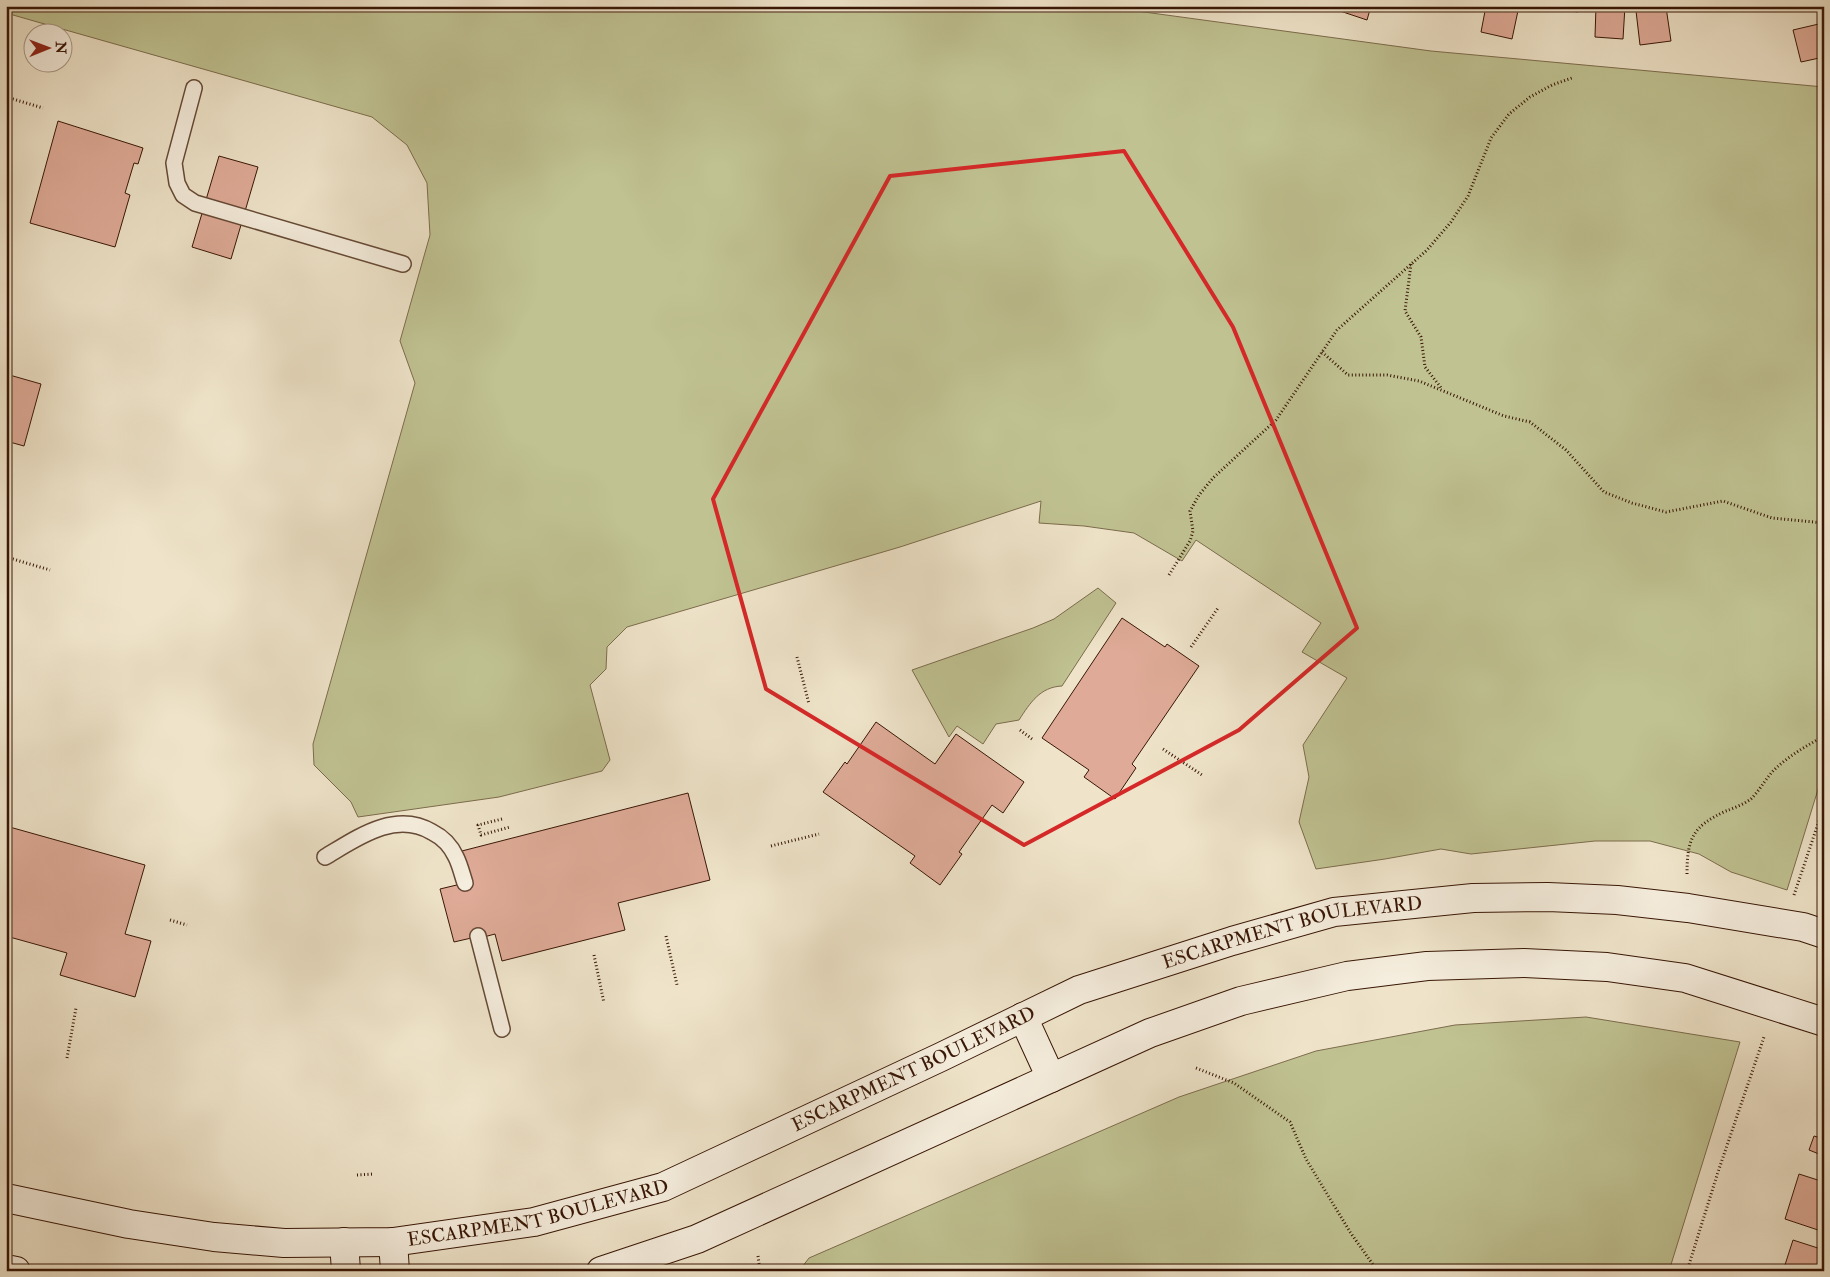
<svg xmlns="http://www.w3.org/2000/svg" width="1830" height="1277" font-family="'IM FELL Double Pica',serif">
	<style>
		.green { fill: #c0c292; stroke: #7c6c4c }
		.building { fill: #dfab98; stroke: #381605 }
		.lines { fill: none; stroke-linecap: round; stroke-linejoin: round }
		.lane-casing { stroke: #664a36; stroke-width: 18 }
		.secondary-casing { stroke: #381605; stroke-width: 30 }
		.path { stroke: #381605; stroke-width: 3; stroke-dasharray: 1 2.5; stroke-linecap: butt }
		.lane { stroke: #f5eddd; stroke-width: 15 }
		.secondary { stroke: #f5eddd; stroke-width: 28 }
		.marked { fill: none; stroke: #d62828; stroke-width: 4; stroke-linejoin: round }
		.labels { text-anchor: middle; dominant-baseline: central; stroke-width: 4.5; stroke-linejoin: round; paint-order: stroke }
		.street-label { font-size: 19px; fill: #381605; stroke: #f5eddd }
	</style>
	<rect width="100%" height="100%" fill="#efe4ca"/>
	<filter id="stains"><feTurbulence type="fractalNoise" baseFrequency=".004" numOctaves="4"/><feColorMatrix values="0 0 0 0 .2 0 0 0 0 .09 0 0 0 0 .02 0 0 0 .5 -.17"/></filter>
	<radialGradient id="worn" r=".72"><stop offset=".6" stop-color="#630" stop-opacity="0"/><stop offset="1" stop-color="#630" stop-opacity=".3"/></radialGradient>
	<!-- green -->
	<g class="green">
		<polygon points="6,6 1100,6 1431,51 1824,87 1824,770 1787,890 1731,872 1699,854 1650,841 1595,841 1471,854 1441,849 1385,859 1316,869 1299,822 1309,777 1303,745 1347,678 1302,652 1321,623 1196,540 1182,561 1134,533 1084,526 1039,523 1041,501 900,547 627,627 607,647 606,669 590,685 610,760 602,771 499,797 358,817 351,802 314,765 313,744 415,383 400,341 430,235 427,183 407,145 372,117 41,23 6,13"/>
		<path d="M1098 588 1116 603 1062 686C1040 687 1030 703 1019 720L996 724 983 744 957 726 949 737 912 670 1033 628 1054 619Z"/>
		<polygon points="1586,1017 1740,1042 1669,1271 799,1271 809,1258 1179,1097 1316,1051 1455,1025"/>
	</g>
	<!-- building -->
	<g class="building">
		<polygon points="1265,6 1282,6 1280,11"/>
		<polygon points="1338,6 1371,6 1367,20 1337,10"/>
		<polygon points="1486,6 1519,6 1512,39 1481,32"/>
		<polygon points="1529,6 1579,6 1578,12"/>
		<polygon points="1596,6 1625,6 1623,39 1595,37"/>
		<polygon points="1666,7 1671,41 1640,45 1636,11"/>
		<polygon points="1823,23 1824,57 1801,62 1793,30"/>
		<polygon points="58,121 143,148 138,164 134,163 125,193 130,195 115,247 30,223"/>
		<polygon points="219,156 258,167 231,259 192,247"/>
		<polygon points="6,374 41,384 24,446 6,441"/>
		<polygon points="1122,618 1165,647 1167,644 1199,666 1132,764 1136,768 1115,799 1084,777 1089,770 1042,738"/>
		<polygon points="876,722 935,764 956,734 1024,782 1003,813 992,805 959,852 962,854 940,885 910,863 915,856 823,792 845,762 847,764"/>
		<polygon points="688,793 710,880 618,903 625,930 502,961 495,934 480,938 480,936 454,942 440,889 465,883 458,852"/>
		<polygon points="6,826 145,865 125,934 151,941 135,997 60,975 67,953 6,936"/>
		<polygon points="1814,1136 1824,1139 1824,1156 1809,1150"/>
		<polygon points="1799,1174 1824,1182 1824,1232 1785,1219"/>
		<polygon points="1793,1240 1824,1250 1824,1271 1783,1271"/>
	</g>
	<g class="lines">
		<!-- lane casing -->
		<g class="lane-casing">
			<g id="lane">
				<polyline points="194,88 174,163 177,183 183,195 195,203 403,264"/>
				<path d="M325 857C357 838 395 810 432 832 442 837 451 846 456 857 460 865 462 874 465 883"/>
				<polyline points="478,936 502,1029"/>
			</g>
		</g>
		<!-- secondary casing -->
		<g class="secondary-casing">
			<g id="secondary">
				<polyline points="1023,1017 1051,1078"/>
				<path id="s1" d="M6 1198 129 1224 214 1237 284 1243 393 1242 534 1222 663 1187 941 1057 1079 990 1232 941 1334 912 1473 898 1548 897 1617 900 1688 908 1803 927 1824 934"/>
				<polyline points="344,1242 346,1271"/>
				<polyline points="393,1242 395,1271"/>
				<polyline points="6,1269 16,1271"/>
				<polyline points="601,1271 697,1239 1150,1033 1241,1001 1347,976 1427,966 1524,963 1607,967 1685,978 1824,1022"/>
			</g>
		</g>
		<!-- path -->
		<g class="path">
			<polyline points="6,97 43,108"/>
			<polyline points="1411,264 1405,311 1421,337 1425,367 1442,389"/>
			<polyline points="1322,352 1348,375 1387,375 1419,381 1504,416 1530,422 1566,450 1604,492 1632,503 1666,512 1723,501 1772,518 1824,523"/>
			<polyline points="6,557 50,570"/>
			<polyline points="1169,575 1190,541 1193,531 1190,511 1199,495 1213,478 1276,420 1337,330 1427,250 1451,222 1468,196 1491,138 1509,114 1530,97 1552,85 1572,78"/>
			<polyline points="1191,647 1218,608"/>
			<polyline points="797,657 809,704"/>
			<polyline points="1020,730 1032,739"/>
			<polyline points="1163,749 1202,775"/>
			<polyline points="502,819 478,825 481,835 510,827"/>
			<polyline points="771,846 819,834"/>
			<path d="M1687 874C1687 838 1693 826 1726 811 1734 808 1744 804 1751 799 1759 791 1765 780 1773 771 1787 757 1806 746 1824 736"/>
			<polyline points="1794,895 1824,806"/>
			<polyline points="170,920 187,925"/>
			<polyline points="666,936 677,985"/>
			<polyline points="594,955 604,1003"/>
			<polyline points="67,1058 76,1008"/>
			<polyline points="1196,1068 1234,1083 1290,1122 1306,1159 1350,1232 1374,1266 1375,1271"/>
			<polyline points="357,1175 374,1174"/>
			<polyline points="758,1256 760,1271"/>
			<polyline points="1687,1271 1718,1172 1764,1037"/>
		</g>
		<!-- lane -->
		<use href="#lane" class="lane"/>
		<!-- secondary -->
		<use href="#secondary" class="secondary"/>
	</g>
	<!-- marked area -->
	<path class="marked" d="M1124 151 1233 327 1357 628 1239 730 1024 845 766 689 713 499 890 176Z"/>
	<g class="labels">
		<!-- street labels -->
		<g class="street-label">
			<text stroke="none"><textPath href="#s1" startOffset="1349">ESCARPMENT BOULEVARD</textPath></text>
			<text stroke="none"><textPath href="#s1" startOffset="944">ESCARPMENT BOULEVARD</textPath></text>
			<text stroke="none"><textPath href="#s1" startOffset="539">ESCARPMENT BOULEVARD</textPath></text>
		</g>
	</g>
	<!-- margin -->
	<rect width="1830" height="1277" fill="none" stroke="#efe4ca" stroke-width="25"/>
	<rect x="8" y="8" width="1815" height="1262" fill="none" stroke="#381605" stroke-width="2.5"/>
	<rect x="12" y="12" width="1805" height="1252" fill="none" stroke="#381605"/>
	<!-- north arrow -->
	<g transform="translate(48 48) rotate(89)"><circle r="24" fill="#f5eddd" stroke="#a99787"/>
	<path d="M0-4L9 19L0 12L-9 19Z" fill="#8f2418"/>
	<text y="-8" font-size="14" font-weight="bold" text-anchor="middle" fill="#381605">N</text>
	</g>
	<rect width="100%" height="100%" filter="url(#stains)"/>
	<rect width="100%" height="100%" fill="url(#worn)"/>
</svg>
